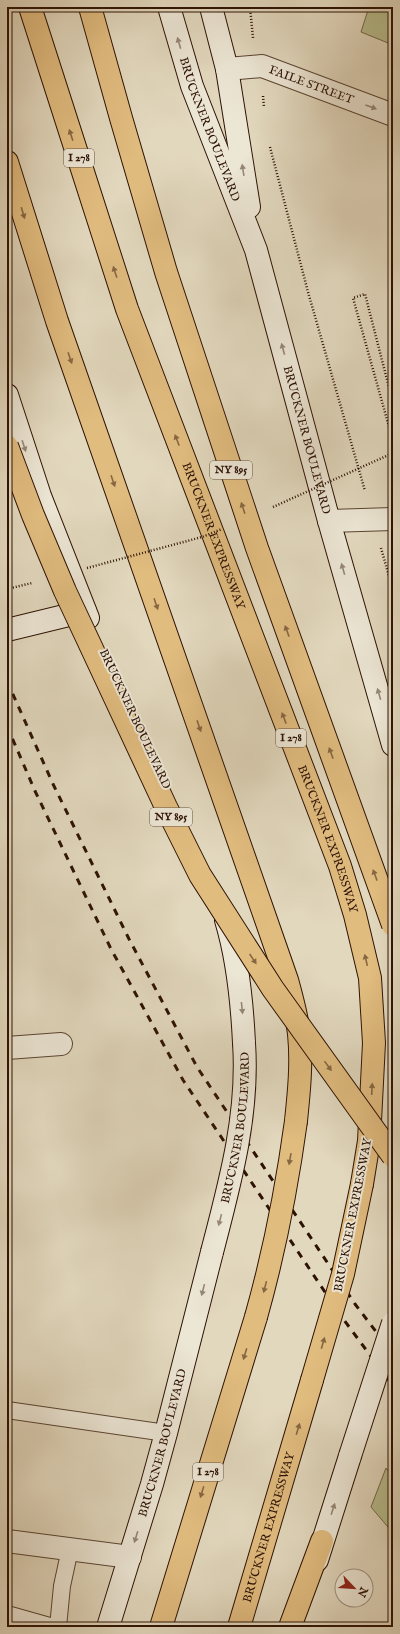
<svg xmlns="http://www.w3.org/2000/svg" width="400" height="1634" font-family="'IM FELL English',serif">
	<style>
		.green { fill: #b8bd8e; stroke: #726849 }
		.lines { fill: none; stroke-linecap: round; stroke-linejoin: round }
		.service-casing { stroke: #5a4432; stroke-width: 18 }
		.minor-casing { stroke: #5a4432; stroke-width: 24 }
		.tertiary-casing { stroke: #5a4432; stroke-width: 24 }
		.secondary-casing { stroke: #2d1204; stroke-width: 24 }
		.motorway-casing { stroke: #2d1204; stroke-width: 24 }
		.path { stroke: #2d1204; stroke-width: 2.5; stroke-dasharray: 1 2; stroke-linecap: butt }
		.service { stroke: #ece6d5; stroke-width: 16 }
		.minor { stroke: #ece6d5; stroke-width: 22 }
		.tertiary { stroke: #ece6d5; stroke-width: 22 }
		.secondary { stroke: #ece6d5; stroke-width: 22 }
		.motorway { stroke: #e1bc7f; stroke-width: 22 }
		.rail { stroke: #2d1204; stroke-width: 3; stroke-dasharray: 7 7; stroke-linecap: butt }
		.secondary-bridge-casing { stroke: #2d1204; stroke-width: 24; stroke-linecap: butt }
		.motorway-bridge-casing { stroke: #2d1204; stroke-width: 24; stroke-linecap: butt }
		.path-bridge { stroke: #2d1204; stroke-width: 2.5; stroke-dasharray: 1 2; stroke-linecap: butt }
		.secondary-bridge { stroke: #ece6d5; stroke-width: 22 }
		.motorway-bridge { stroke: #e1bc7f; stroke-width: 22 }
		.oneway { fill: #968777 }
		.oneway2 { fill: #876742 }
		.labels { text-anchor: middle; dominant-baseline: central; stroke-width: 4; stroke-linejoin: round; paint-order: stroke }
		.shield { fill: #ece6d5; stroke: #665243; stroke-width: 1 }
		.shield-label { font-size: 11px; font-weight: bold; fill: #2d1204 }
		.street-label { font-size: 12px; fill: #2d1204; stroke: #ece6d5 }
	</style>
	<rect width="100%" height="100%" fill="#e2d8be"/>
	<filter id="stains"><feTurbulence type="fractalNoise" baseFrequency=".005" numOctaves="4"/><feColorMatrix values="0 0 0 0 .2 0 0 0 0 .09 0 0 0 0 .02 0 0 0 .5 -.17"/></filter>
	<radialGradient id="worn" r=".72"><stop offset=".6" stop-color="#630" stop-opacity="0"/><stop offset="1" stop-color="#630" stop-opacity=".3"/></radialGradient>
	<!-- green -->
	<g class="green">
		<polygon points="369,7 393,7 393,45 361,32"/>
		<polygon points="386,1468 393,1478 393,1533 371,1507"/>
	</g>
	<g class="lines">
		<!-- service casing -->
		<g class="service-casing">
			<g id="service">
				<polyline points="7,1410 166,1433"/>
				<polyline points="7,1614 53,1627"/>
				<polyline points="58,1627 62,1586 70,1549"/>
			</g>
		</g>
		<!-- minor casing -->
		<g class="minor-casing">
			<g id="minor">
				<path id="s1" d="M227 69 262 66 393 115"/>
				<polyline points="329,521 393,519"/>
				<polyline points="7,1048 61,1044"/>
			</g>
		</g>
		<!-- tertiary casing -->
		<g class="tertiary-casing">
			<polyline id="tertiary" points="7,1541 130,1557"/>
		</g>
		<!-- secondary casing -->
		<g class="secondary-casing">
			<g id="secondary">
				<path id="s2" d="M169 7 192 86 256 250 329 521 393 745"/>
				<polyline points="211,7 227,69 249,207"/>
				<polyline points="7,395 40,496 88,618"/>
				<polyline points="7,630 85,611"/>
				<path d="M226 920C238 960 242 1001 244 1043"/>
				<polyline points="317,1560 350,1456"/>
				<path id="s3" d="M108 1627 152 1484 166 1433 212 1252"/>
			</g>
		</g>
		<!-- motorway casing -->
		<g class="motorway-casing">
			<g id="motorway">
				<path id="s4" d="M30 7 127 309 340 866 355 915 370 978 374 1043 369 1141 362 1184"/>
				<path d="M7 162 57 321 287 980C292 998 297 1016 299 1034 302 1063 299 1092 296 1121"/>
				<polyline points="161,1627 256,1317"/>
				<path id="s5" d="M239 1627 312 1380"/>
				<polyline points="290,1627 322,1541"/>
			</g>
		</g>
		<!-- path -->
		<g class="path">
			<polyline points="250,7 253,38"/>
			<polyline points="263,96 264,107"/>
			<polyline points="270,147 308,292 365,491"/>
			<polyline points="393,403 365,294 353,298 393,441"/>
			<polyline points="381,548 393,590"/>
		</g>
		<!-- service -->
		<use href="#service" class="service"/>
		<!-- minor -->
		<use href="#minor" class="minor"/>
		<!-- tertiary -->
		<use href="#tertiary" class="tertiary"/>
		<!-- secondary -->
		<use href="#secondary" class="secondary"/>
		<!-- motorway -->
		<use href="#motorway" class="motorway"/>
		<!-- rail -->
		<g class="rail">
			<polyline points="7,681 53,784 129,939 197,1067 355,1304 393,1354"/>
			<polyline points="7,726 35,791 111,949 183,1080 341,1316 393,1386"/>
		</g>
		<!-- secondary-bridge casing -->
		<g class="secondary-bridge-casing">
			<g id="secondary-bridge">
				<path id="s6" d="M212 1252C230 1183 249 1114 244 1043"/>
				<polyline points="350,1456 393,1323"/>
			</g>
		</g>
		<!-- motorway-bridge casing -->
		<g class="motorway-bridge-casing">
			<g id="motorway-bridge">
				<polyline points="90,7 121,118 166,272 257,548 393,925"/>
				<polyline points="7,446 33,515 65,591 166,807 200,875 273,989 393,1156"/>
				<path d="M256 1317C274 1253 287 1187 296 1121"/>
				<polyline points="312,1380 343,1274 362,1184"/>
			</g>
		</g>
		<!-- path-bridge -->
		<g class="path-bridge">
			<polyline points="273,507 393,453"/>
			<polyline points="87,568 202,537 222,529"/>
			<polyline points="7,589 32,583"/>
		</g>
		<!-- secondary-bridge -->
		<use href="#secondary-bridge" class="secondary-bridge"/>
		<!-- motorway-bridge -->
		<use href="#motorway-bridge" class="motorway-bridge"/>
	</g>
	<!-- one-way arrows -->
	<defs><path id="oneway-solid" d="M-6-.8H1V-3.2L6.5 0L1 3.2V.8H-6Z"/></defs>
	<g class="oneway">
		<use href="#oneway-solid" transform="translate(179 43) rotate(-106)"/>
		<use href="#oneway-solid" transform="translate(371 107) rotate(20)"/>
		<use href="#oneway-solid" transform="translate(243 170) rotate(-99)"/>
		<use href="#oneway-solid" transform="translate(283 349) rotate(-105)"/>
		<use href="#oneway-solid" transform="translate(24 446) rotate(72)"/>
		<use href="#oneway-solid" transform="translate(343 569) rotate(-106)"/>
		<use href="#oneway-solid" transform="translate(379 694) rotate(-106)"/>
		<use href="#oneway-solid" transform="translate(242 1008) rotate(84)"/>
		<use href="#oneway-solid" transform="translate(220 1220) rotate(104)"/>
		<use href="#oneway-solid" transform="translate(203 1290) rotate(104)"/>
		<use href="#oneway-solid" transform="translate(333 1509) rotate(-72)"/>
		<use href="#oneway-solid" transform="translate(136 1537) rotate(107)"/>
	</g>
	<g class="oneway2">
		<use href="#oneway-solid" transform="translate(71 135) rotate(-108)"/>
		<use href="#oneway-solid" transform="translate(23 213) rotate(73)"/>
		<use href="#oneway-solid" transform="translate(115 272) rotate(-108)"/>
		<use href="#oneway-solid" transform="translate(70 358) rotate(71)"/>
		<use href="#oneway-solid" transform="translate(177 440) rotate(-111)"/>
		<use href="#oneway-solid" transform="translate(113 481) rotate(71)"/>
		<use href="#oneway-solid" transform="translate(243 508) rotate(-108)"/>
		<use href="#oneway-solid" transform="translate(156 604) rotate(71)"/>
		<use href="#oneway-solid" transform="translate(287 631) rotate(-110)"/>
		<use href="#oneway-solid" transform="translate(284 718) rotate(-111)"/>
		<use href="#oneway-solid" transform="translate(199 726) rotate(71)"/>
		<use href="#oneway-solid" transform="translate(331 753) rotate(-110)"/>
		<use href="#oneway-solid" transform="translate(375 875) rotate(-110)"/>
		<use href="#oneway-solid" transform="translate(253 959) rotate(56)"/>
		<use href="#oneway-solid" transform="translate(366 960) rotate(-103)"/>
		<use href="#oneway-solid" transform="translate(328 1066) rotate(54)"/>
		<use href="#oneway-solid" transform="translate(372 1089) rotate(-87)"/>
		<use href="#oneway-solid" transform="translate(290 1159) rotate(100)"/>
		<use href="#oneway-solid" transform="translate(265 1287) rotate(104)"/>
		<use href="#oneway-solid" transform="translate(323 1343) rotate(-74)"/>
		<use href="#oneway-solid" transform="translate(245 1354) rotate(107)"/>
		<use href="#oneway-solid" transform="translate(298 1429) rotate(-73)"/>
		<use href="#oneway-solid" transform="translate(202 1492) rotate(107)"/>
	</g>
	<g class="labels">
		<!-- shield labels -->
		<g class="shield">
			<rect x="64" y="149" width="30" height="18" rx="3"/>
			<rect x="210" y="461" width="42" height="18" rx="3"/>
			<rect x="276" y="729" width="30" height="18" rx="3"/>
			<rect x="150" y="808" width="42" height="18" rx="3"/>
			<rect x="193" y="1463" width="30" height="18" rx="3"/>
		</g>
		<g class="shield-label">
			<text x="79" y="158">I 278</text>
			<text x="231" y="470">NY 895</text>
			<text x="291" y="738">I 278</text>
			<text x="171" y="817">NY 895</text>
			<text x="208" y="1472">I 278</text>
		</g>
		<!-- street labels -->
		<g class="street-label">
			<text stroke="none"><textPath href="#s1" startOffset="88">FAILE STREET</textPath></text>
			<text stroke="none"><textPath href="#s2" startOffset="129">BRUCKNER BOULEVARD</textPath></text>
			<text stroke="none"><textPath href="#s2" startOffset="455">BRUCKNER BOULEVARD</textPath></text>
			<text stroke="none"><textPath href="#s4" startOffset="560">BRUCKNER EXPRESSWAY</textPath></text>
			<text transform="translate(135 719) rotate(65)">BRUCKNER BOULEVARD</text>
			<text stroke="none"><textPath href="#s4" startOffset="884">BRUCKNER EXPRESSWAY</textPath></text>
			<text stroke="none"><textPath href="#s6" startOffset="127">BRUCKNER BOULEVARD</textPath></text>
			<text transform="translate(353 1215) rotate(-79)">BRUCKNER EXPRESSWAY</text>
			<text stroke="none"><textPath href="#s3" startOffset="192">BRUCKNER BOULEVARD</textPath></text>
			<text stroke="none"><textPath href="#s5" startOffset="104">BRUCKNER EXPRESSWAY</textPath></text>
		</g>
	</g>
	<!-- margin -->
	<rect width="400" height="1634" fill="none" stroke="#e2d8be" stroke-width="24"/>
	<rect x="8" y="8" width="384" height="1618" fill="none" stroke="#2d1204" stroke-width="2"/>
	<rect x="12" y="12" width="376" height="1610" fill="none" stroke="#2d1204"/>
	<!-- north arrow -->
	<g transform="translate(354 1588) rotate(115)"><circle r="19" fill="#ece6d5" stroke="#a09181"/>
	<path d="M0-3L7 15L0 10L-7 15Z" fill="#8f2418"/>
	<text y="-6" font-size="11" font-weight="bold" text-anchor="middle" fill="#2d1204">N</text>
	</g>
	<rect width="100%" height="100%" filter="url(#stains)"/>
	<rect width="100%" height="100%" fill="url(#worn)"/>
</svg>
